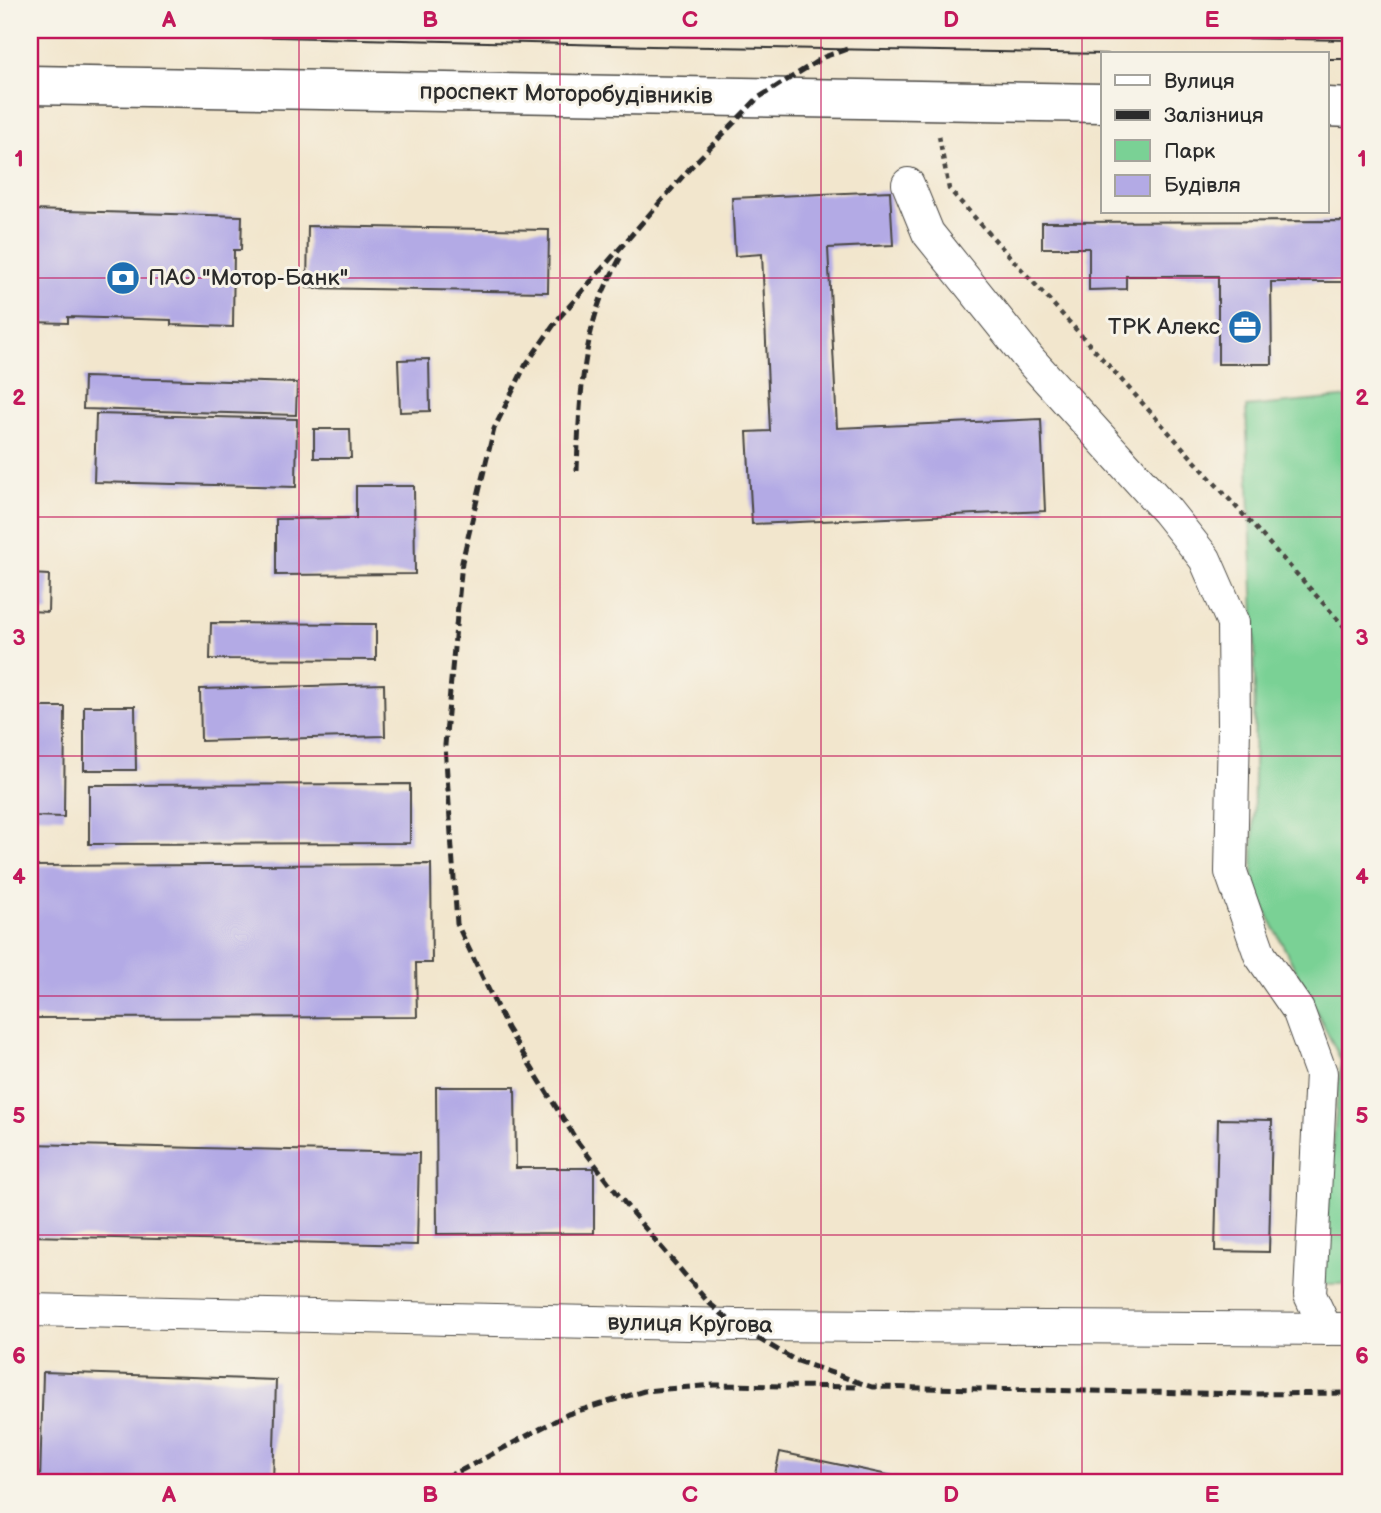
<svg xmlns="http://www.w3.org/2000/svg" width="1381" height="1513" font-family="'Balsamiq Sans',sans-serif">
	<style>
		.green { fill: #7ad195; stroke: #527e60; stroke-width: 2 }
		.building { fill: #b3aae5 }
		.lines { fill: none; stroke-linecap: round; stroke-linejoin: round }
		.minor-casing { stroke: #494743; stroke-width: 34 }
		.major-casing { stroke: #494743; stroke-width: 41 }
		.path { stroke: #494743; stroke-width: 4.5; stroke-dasharray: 5 5; stroke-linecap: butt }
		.minor { stroke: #fff; stroke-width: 32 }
		.major { stroke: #fff; stroke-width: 38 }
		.tram { stroke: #2b2b2b; stroke-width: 2 }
		.rail { stroke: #2b2b2b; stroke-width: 5; stroke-dasharray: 10 5; stroke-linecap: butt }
		.grid { fill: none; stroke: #c2185b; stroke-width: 2; stroke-opacity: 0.55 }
		.labels { text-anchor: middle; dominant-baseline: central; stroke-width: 6; stroke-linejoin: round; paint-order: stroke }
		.street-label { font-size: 23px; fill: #2b2b2b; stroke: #f7f3e8 }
		.poi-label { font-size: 23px; fill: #2b2b2b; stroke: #f7f3e8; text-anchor: start }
		.neatline { fill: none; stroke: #c2185b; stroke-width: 2.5 }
		.grid-label { font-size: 23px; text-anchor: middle; font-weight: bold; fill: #c2185b }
	</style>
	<rect width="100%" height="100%" fill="#f7f3e8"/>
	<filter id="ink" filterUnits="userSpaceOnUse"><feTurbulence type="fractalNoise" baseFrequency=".0143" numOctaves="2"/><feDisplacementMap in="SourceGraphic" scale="14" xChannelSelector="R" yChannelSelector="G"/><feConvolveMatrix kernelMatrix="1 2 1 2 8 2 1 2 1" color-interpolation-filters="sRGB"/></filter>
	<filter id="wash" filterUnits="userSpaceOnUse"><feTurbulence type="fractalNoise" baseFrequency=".00686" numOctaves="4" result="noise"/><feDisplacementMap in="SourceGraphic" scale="28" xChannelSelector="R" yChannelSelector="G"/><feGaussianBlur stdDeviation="1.57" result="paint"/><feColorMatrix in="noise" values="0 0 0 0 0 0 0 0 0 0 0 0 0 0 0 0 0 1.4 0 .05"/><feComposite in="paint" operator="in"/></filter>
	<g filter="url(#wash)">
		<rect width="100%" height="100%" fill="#f2e6cd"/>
		<!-- green -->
		<polygon class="green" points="1351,397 1351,1284 1320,1284 1341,1060 1253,886 1255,645 1246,407"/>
		<g id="blocks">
			<!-- building -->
			<g class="building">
				<polygon points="890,191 893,245 828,248 837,428 1041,419 1045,511 752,524 747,432 770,431 762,254 735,256 732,198"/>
				<polygon points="30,210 242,216 241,250 234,250 233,327 171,325 171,320 68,317 68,323 30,322"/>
				<polygon points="1351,221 1351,282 1271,282 1272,364 1218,364 1218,276 1126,276 1126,289 1089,290 1089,248 1042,248 1042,222"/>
				<polygon points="308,226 549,230 548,292 307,288"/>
				<polygon points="429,359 430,411 400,412 398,360"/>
				<polygon points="84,377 297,383 296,415 83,409"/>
				<polygon points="96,414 297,419 296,487 94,482"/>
				<polygon points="314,429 350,429 351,458 314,458"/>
				<polygon points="356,486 414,486 415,574 276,575 276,519 356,518"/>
				<polygon points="30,574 49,575 48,612 30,611"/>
				<polygon points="211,623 376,624 376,660 210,659"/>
				<polygon points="384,684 385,736 201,741 200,689"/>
				<polygon points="84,706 135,706 136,770 84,770"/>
				<polygon points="30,707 65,707 64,817 30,816"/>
				<polygon points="410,784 410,843 89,844 89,785"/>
				<polygon points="431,864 432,963 416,963 417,1017 30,1018 30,866"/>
				<polygon points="436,1087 515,1087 516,1168 594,1168 594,1233 437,1234"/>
				<polygon points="1218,1119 1272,1120 1269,1252 1215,1251"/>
				<polygon points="30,1144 419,1153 417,1245 30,1236"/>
				<polygon points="43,1372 276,1380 273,1483 40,1483"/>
				<polygon points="780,1452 916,1481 915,1483 773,1483"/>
			</g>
		</g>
	</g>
	<g filter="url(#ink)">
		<use href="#blocks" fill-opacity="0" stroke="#494743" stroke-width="2"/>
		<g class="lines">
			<!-- minor casing -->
			<g class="minor-casing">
				<g id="minor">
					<polyline points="908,184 928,233 1030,360 1166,510 1205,559 1233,623 1234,727 1231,872 1260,955 1298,1010 1321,1073 1310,1295 1326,1329"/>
					<polyline points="30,1310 735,1325 1351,1329"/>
				</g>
			</g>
			<!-- major casing -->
			<g class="major-casing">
				<g id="major">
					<polyline points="30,85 1103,103"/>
					<polyline points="1327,107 1351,108"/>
				</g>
			</g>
			<!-- path -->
			<g class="path">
				<polyline points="939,136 949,189 1351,634"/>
				<polyline points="1344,1280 1351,1261"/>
			</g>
			<!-- minor -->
			<use href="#minor" class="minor"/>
			<!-- major -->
			<use href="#major" class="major"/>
			<!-- tram -->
			<g class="tram">
				<polyline points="742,30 1351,40"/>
				<polyline points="30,31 651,46 1108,54"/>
				<polyline points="1327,59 1351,59"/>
			</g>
			<!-- rail -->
			<g class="rail">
				<polyline points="847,49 824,57 758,98 690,168 558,319 525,366 494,429 462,562 445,745 457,924 507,1028 577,1141 633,1214 708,1302 735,1325 795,1360 872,1387 1250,1394 1351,1393"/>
				<path d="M577 471C579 413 581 354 601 298 606 283 615 269 622 254"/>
				<polyline points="431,1483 462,1470 568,1414 644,1391 714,1385 858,1387"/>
			</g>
		</g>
	</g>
	<!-- grid -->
	<path class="grid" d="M299 30V1483M560 30V1483M821 30V1483M1082 30V1483M30 278H1351M30 517H1351M30 756H1351M30 996H1351M30 1235H1351"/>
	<!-- icons -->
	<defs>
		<g id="bank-disc" transform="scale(1.75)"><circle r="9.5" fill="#1f6fb2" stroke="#f7f3e8"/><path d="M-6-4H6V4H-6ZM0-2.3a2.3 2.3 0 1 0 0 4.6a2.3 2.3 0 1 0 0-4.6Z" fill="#fff"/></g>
		<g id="office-disc" transform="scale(1.75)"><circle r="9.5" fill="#1f6fb2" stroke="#f7f3e8"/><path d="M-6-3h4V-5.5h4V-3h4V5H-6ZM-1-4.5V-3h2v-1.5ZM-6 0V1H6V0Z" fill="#fff"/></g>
	</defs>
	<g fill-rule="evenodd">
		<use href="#bank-disc" x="123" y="278"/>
		<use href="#office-disc" x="1245" y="327"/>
	</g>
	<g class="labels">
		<!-- street labels -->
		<g class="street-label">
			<text transform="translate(566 94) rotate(1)">проспект Моторобудівників</text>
			<text transform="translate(690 1324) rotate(1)">вулиця Кругова</text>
		</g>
		<!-- poi labels -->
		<g class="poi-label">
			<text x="148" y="278">ПАО "Мотор-Банк"</text>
			<text x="1220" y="327" text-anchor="end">ТРК Алекс</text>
		</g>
	</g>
	<!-- margin -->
	<rect width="1381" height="1513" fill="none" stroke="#f7f3e8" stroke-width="77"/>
	<!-- legend -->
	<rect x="1101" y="52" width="228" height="161" fill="#f7f3e8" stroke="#a5a39c" stroke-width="2"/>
	<rect x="1115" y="75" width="35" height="10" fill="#ffffff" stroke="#a5a39c" stroke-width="2"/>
	<text x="1164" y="88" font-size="21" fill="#2b2b2b">Вулиця</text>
	<rect x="1115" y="110" width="35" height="10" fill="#2b2b2b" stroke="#a5a39c" stroke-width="2"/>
	<text x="1164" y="122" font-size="21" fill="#2b2b2b">Залізниця</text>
	<rect x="1115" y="140" width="35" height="21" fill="#7ad195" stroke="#a5a39c" stroke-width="2"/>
	<text x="1164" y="158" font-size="21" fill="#2b2b2b">Парк</text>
	<rect x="1115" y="175" width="35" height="21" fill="#b3aae5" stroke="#a5a39c" stroke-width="2"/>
	<text x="1164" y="192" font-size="21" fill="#2b2b2b">Будівля</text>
	<rect x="38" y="38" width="1304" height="1436" class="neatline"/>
	<g class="grid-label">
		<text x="169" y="27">A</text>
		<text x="430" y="27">B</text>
		<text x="690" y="27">C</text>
		<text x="951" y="27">D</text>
		<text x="1212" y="27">E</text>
		<text x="19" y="166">1</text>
		<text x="1362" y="166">1</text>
		<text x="19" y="405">2</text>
		<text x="1362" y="405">2</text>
		<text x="19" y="645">3</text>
		<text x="1362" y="645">3</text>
		<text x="19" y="884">4</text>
		<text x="1362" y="884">4</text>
		<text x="19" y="1123">5</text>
		<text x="1362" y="1123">5</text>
		<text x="19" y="1363">6</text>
		<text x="1362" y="1363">6</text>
		<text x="169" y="1502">A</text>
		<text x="430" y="1502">B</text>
		<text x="690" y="1502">C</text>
		<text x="951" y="1502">D</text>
		<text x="1212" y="1502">E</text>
	</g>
</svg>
